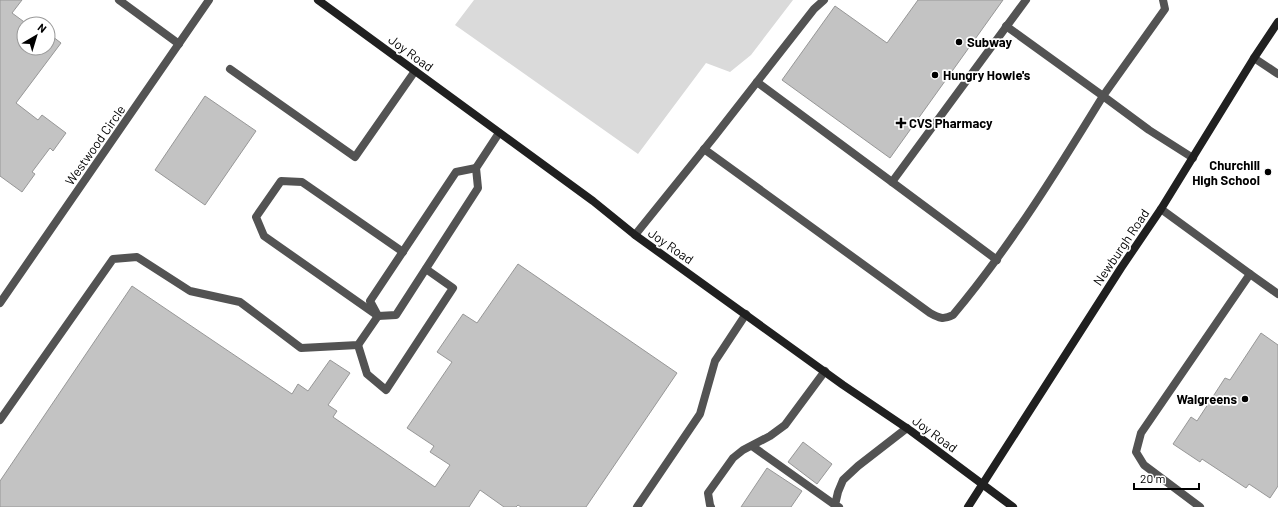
<svg xmlns="http://www.w3.org/2000/svg" width="1278" height="507" font-family="Barlow,sans-serif">
	<style>
		.green { fill: #dadada }
		.building { fill: #c3c3c3; stroke: #979797 }
		.lines { fill: none; stroke-linecap: round; stroke-linejoin: round }
		.lane { stroke: #535353; stroke-width: 8 }
		.street { stroke: #535353; stroke-width: 8 }
		.secondary { stroke: #202020; stroke-width: 8 }
		.poi-dot { fill: #000; stroke: #fff; stroke-width: 1.5 }
		.labels { text-anchor: middle; dominant-baseline: central; stroke-width: 3.5; stroke-linejoin: round; paint-order: stroke }
		.poi-label { font-size: 13px; font-weight: bold; fill: #000; stroke: #fff; text-anchor: start }
		.street-label { font-size: 13px; fill: #000; stroke: #fff }
	</style>
	<rect width="100%" height="100%" fill="#fff"/>
	<!-- green -->
	<polygon class="green" points="474,0 793,0 751,55 730,72 706,63 638,154 455,25"/>
	<!-- building -->
	<g class="building">
		<polygon points="0,0 22,0 12,13 27,24 24,24 24,48 48,48 48,33 61,43 16,103 38,120 42,115 66,133 53,151 50,148 32,172 35,174 22,192 0,176"/>
		<polygon points="918,0 1003,0 890,158 782,80 835,6 887,43"/>
		<polygon points="205,96 256,131 205,205 155,170"/>
		<polygon points="518,264 677,373 586,507 521,507 518,505 516,507 504,507 480,490 469,507 0,507 0,481 132,286 292,394 298,384 308,391 330,360 350,373 328,405 337,411 333,417 435,487 450,465 430,452 434,446 407,428 452,362 437,352 463,314 477,323"/>
		<polygon points="1261,333 1278,345 1278,486 1270,498 1249,484 1246,488 1202,459 1200,462 1173,444 1191,417 1197,421 1225,378 1230,380"/>
		<polygon points="803,442 832,464 817,484 788,462"/>
		<polygon points="767,468 802,491 791,507 741,507"/>
	</g>
	<g class="lines">
		<!-- lane -->
		<g class="lane">
			<polyline points="119,0 179,44"/>
			<polyline points="1163,0 1165,9 1103,96 1149,130 1193,158"/>
			<polyline points="1254,58 1278,74"/>
			<polyline points="230,69 355,157 415,71"/>
			<polyline points="757,82 892,182 1026,0"/>
			<path d="M704 149 930 313C939 318 943 320 953 315 1010 247 1057 171 1103 96L1006 26"/>
			<polyline points="892,182 997,260"/>
			<polyline points="1161,209 1250,274 1141,433 1136,452 1144,465 1200,507"/>
			<polyline points="635,235 714,137 814,9 824,0"/>
			<polyline points="403,252 302,182 281,181 256,217 264,236 378,316 396,315 478,188 476,168 499,133"/>
			<polyline points="1250,274 1278,294"/>
			<polyline points="377,314 370,301 456,172 476,168"/>
			<polyline points="358,345 367,374 386,390 453,288 426,269"/>
			<polyline points="0,420 113,259 137,257 190,291 240,302 301,348 358,345 378,316"/>
			<polyline points="752,446 835,505"/>
			<polyline points="637,507 700,414 715,361 746,314"/>
			<polyline points="711,507 710,505 708,493 733,458 743,450 770,436 785,425 825,371"/>
			<polyline points="839,507 835,505 838,492 843,480 858,466 907,428"/>
		</g>
		<!-- street -->
		<polyline class="street" points="0,303 209,0"/>
		<!-- secondary -->
		<g class="secondary">
			<polyline points="318,0 593,201 635,235 843,385 911,431 1013,507"/>
			<polyline points="968,507 1121,268 1161,209 1254,58 1278,22"/>
		</g>
	</g>
	<!-- markers -->
	<g class="poi-dot">
		<circle cx="959" cy="42" r="4"/>
		<circle cx="935" cy="75" r="4"/>
		<path d="M899 117h4v4h4v4h-4v4h-4v-4h-4v-4h4z"/>
		<circle cx="1268" cy="172" r="4"/>
		<circle cx="1245" cy="399" r="4"/>
	</g>
	<g class="labels">
		<!-- poi labels -->
		<g class="poi-label">
			<text x="967" y="42">Subway</text>
			<text x="943" y="75">Hungry Howie's</text>
			<text x="909" y="123">CVS Pharmacy</text>
			<text x="1260" y="165" text-anchor="end">Churchill<tspan x="1260" dy="15">High School</tspan></text>
			<text x="1237" y="399" text-anchor="end">Walgreens</text>
		</g>
		<!-- street labels -->
		<g class="street-label">
			<text transform="translate(411 53) rotate(36)">Joy Road</text>
			<text transform="translate(95 145) rotate(-55)">Westwood Circle</text>
			<text transform="translate(671 246) rotate(35)">Joy Road</text>
			<text transform="translate(1121 247) rotate(-56)">Newburgh Road</text>
			<text transform="translate(935 434) rotate(36)">Joy Road</text>
		</g>
	</g>
	<!-- north arrow -->
	<g transform="translate(36 36) rotate(38)"><circle r="19" fill="#ffffff" stroke="#999999"/>
	<path d="M0-3L7 15L0 10L-7 15Z" fill="#000000"/>
	<text y="-6" font-size="11" font-weight="bold" text-anchor="middle" fill="#000000">N</text>
	</g>
	<!-- scale -->
	<path d="M1134 483v6h65v-6" fill="none" stroke="#000000" stroke-width="2"/>
	<text x="1140" y="483" font-size="12" fill="#000000" stroke="#ffffff" stroke-width="3" paint-order="stroke">20 m</text>
</svg>
